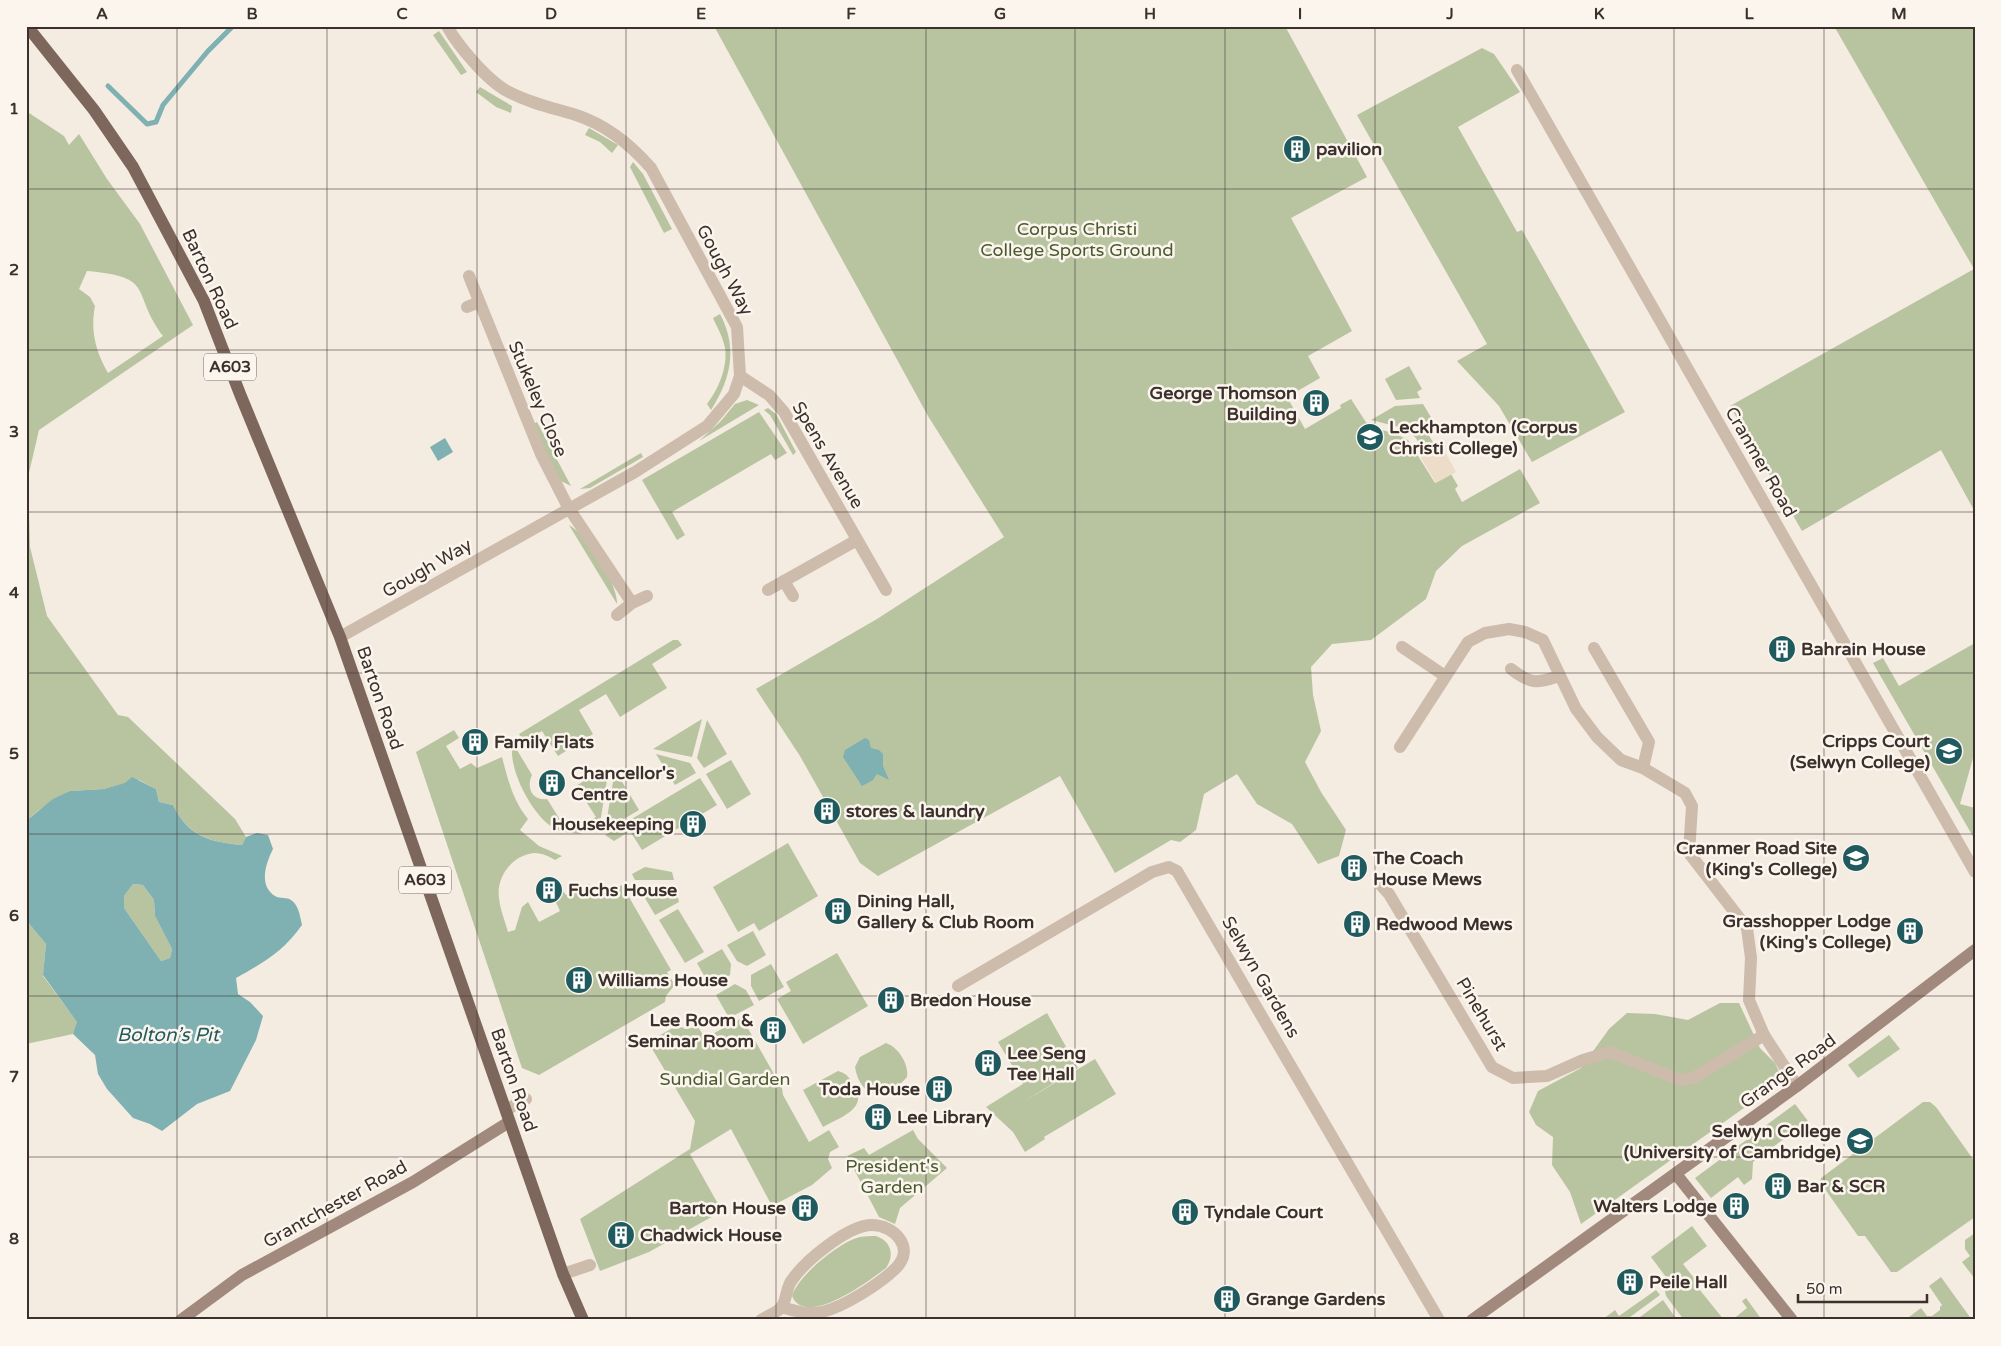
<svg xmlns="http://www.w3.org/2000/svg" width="2001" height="1346" font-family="'Varela Round',sans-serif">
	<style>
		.green { fill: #b8c4a0; fill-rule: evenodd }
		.plaza { fill: #ecdcc8 }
		.water { fill: #7fb0b2; fill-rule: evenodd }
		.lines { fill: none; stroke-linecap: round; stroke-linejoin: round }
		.stream { stroke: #7fb0b2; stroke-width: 5 }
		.street { stroke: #cdbbac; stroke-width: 12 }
		.secondary { stroke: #a18a7d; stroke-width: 12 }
		.primary { stroke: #7d675c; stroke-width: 12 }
		.grid { fill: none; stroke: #3b302b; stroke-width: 1; stroke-opacity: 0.55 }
		.labels { text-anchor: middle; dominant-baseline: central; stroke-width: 5; stroke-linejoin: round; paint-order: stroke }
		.shield { fill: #fbf5ee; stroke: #756b66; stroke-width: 1 }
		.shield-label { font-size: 16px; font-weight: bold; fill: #3b302b }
		.poi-label { font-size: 18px; font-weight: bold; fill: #3b302b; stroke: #fbf5ee; text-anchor: start }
		.park-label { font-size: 18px; fill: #4a5a2e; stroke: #fbf5ee }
		.street-label { font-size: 18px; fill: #3b302b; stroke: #fbf5ee }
		.water-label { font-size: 19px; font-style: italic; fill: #1f5a5e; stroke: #fbf5ee }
		.neatline { fill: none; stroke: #3b302b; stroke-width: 2 }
		.grid-label { font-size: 16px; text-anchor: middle; font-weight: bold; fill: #3b302b }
	</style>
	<rect width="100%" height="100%" fill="#f4ebe1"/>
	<!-- green -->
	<g class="green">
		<polygon points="714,26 1285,26 1367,177 1291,218 1352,331 1308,356 1320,378 1287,397 1305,429 1341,408 1340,405 1351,399 1369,427 1394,433 1408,440 1435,483 1451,474 1458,486 1455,489 1462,502 1520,469 1540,503 1462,546 1436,571 1426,599 1371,640 1332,644 1311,667 1313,695 1321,731 1305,762 1321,792 1346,830 1339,856 1318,864 1292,824 1257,804 1237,774 1204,794 1196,830 1180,842 1171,840 1115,873 1060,776 878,876 860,863 800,756 756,689 877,619 1004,537 928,416"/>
		<polygon points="1834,26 1975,26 1975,512 1941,450 1802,531 1730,406 1974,269"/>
		<polygon points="439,31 467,72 461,75 433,35"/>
		<polygon points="1482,48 1494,54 1520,92 1458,127 1517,232 1522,230 1625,412 1532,462 1499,406 1457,361 1487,344 1357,115"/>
		<polygon points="480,87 512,106 511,113 496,107 476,92"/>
		<path d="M26 111 64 136 69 145 79 134 107 179 140 224 193 325 39 430 28 477 30 547 47 616 118 715 128 717 235 819 246 837 242 845C210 842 188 836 173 805L159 802 156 789 139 780 104 789 70 791 39 810 26 821ZM87 271C157 277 130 292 163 336L108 373C96 352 90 331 95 306L90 297 79 289Z"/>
		<polygon points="589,128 618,145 612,153 600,142 585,135"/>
		<polygon points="633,162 643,174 672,229 664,233 630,167"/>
		<path d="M720 314C738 348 731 379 711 410L707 404C718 390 728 367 725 348 723 337 717 327 713 318Z"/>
		<polygon points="1409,366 1422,389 1417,392 1420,398 1396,400 1385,379"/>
		<polygon points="747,400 759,405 699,441 720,422 735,404"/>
		<polygon points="1423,404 1438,429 1428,434 1436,447 1426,453 1415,437 1403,428 1371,420 1395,406"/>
		<polygon points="768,408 776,414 796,452 793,455 770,415 764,410"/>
		<polygon points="759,412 787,453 775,460 771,454 672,512 685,535 677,540 642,480"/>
		<polygon points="537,422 571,486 557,479 532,425"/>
		<polygon points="641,453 643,457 590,488 580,489"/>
		<path d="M569 525C587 535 618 584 617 604Z"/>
		<polygon points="673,640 678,640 682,645 652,664 667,688 620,717 606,694 579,710 593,734 558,756 542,731 524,742 519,734"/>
		<polygon points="1975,643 1975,751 1960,804 1975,808 1975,840 1873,663 1883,658 1899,686"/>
		<polygon points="702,719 692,757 653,749"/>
		<polygon points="707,720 727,754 704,768 697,758"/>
		<path d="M454 730 459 738 446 746 460 769 471 763 477 768 502 757C508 780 513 801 528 819L520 830 539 846 562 856 555 860C548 856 538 851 529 854 510 858 496 879 499 898 500 909 505 921 508 932L515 930 522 907 528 902 539 922 560 911 553 896 563 891 566 895 589 884 596 898 622 885 671 970 667 972 673 982V987L666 996 665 1002 539 1075 522 1068 416 752Z"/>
		<path d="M515 737 521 747 517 750 532 775C526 787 532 801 547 799L566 829 575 824 581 834C569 833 558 832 548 824 529 809 503 760 515 737Z"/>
		<polygon points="656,754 690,763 696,773 675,785"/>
		<polygon points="731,760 751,794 727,809 706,774"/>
		<polygon points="601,770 607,780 599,829 591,828 587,822 596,817 576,786"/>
		<polygon points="615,770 639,810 605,830"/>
		<polygon points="700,778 717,805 642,850 630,831 614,841 605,835"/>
		<polygon points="788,843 818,896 759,931 754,923 738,932 713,887"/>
		<polygon points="645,867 672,872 674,880 635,880 632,874"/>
		<polygon points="133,884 143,885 154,900 155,916 172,949 170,958 161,961 124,908 124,896"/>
		<polygon points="675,886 679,902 655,915 639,888"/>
		<polygon points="678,909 704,952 685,963 659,920"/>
		<polygon points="26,920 46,944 43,976 78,1023 73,1034 26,1044"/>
		<polygon points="753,931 766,955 747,966 737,961 727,945"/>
		<polygon points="722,949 731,964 730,975 710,986 697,963"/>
		<polygon points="837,953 868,1006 803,1044 777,999 791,991 786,982"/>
		<polygon points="771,964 784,987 759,1001 751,986 751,975"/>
		<polygon points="735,984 746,990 754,1005 729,1018 716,995"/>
		<polygon points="1720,1003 1739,1003 1760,1048 1775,1063 1783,1080 1581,1224 1570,1192 1552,1165 1553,1137 1536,1125 1529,1112 1538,1091 1581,1068 1609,1029 1627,1013 1655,1014 1688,1020"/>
		<polygon points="1047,1013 1078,1068 1023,1102 1095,1059 1116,1094 1044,1137 1045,1139 1025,1152 1013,1132 986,1107 1023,1084 998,1042"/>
		<polygon points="742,1018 782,1088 783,1095 809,1142 829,1130 839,1147 830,1152 828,1159 832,1168 812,1185 772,1206 731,1129 690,1154 722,1211 649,1252 600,1271 580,1219 690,1149 695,1121 648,1042 678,1025 685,1029 698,1027 705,1038"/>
		<polygon points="1889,1035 1900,1049 1858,1078 1848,1065"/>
		<path d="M886 1043C898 1047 909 1064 907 1077 887 1100 861 1101 855 1067L860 1057Z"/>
		<path d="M838 1071C847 1073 850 1079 855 1087 868 1109 839 1118 823 1127L803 1090Z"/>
		<polygon points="1923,1102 1930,1102 1936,1107 1975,1162 1975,1217 1897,1272 1891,1272 1865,1236 1858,1236 1820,1182 1821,1178"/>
		<polygon points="1795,1104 1808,1121 1753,1162 1752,1179 1744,1185 1738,1177 1711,1198 1695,1178"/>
		<polygon points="913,1130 918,1139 947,1168 900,1208 895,1224 879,1217 847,1156 864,1148 869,1155"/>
		<polygon points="1692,1226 1707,1246 1683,1264 1697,1282 1695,1284 1724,1320 1684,1320 1666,1296 1665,1291 1672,1285 1651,1257"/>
		<polygon points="1975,1233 1975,1279 1962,1262 1970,1256 1965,1249 1965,1240"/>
		<path d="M876 1236C891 1241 895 1255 886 1268 870 1280 806 1329 792 1296 798 1276 839 1242 860 1237 865 1236 871 1236 876 1236Z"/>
		<polygon points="1941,1277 1972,1320 1905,1320 1921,1308 1927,1316 1932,1316 1940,1310 1940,1307 1942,1305 1929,1286"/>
		<polygon points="1656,1290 1660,1295 1626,1320 1602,1320 1615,1310 1619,1316"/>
		<polygon points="1746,1298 1762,1320 1732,1320 1747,1308 1742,1301"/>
		<polygon points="1663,1300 1677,1320 1636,1320"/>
	</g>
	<!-- plaza -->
	<polygon class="plaza" points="1441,445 1456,472 1436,483 1420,456"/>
	<!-- water -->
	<g class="water">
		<polygon points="445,438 453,452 438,461 430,447"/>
		<polygon points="865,738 869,740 871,748 879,750 883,754 883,766 889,780 877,774 873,780 862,786 843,757 845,750"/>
		<path d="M132 777 156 789 159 802 173 805C188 836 209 842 242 845L246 837 257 833 268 835 273 849C266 863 258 885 275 896 280 899 287 897 291 900 299 905 300 917 302 925 283 952 264 962 236 978L238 994 250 1002 263 1016 256 1040 230 1091 197 1104 162 1131 150 1124 133 1118 107 1089 98 1074 95 1055 73 1034 77 1022 43 975 46 944 26 920V821L53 799 70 791 104 789 125 783ZM133 884 143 885 154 900 155 916 172 949 170 958 161 961 124 908V896Z"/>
	</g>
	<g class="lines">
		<!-- stream -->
		<polyline class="stream" points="108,86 147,124 156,122 163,105 208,51 233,26"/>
		<!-- street -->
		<g class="street">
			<polyline points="1517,70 1975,872"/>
			<polyline points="469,276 541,454 568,507 632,603"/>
			<polyline points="467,307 479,302"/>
			<polyline points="740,376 769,395 784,412 886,590"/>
			<polyline points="784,581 793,596"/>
			<polyline points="768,590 857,540"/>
			<polyline points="617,615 632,603 647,596"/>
			<path d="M340 637 635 472 707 426 734 394 740 376 737 327 651 168C630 144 607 125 576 115 553 108 529 103 507 91 487 80 458 46 447 26"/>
			<polyline points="1402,647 1445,676"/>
			<polyline points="1594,648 1649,742 1643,768"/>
			<path d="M1511 669C1532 685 1536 683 1560 676"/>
			<polyline points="1400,747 1468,642 1485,633 1509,629 1525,632 1543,640 1576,709 1597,737 1621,760 1643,768 1685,793 1692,806 1689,853 1747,928 1751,958 1749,1000 1764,1035 1797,1086"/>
			<polyline points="1378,882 1389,894 1492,1067 1513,1078 1547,1076 1583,1060 1610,1052 1680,1080 1695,1077 1764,1035"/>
			<polyline points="958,986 1152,872 1169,867 1177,871 1439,1320"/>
			<polyline points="506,1110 526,1099"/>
			<polyline points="563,1274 590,1265"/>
			<path d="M761 1320C767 1316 776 1313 781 1308 787 1300 786 1287 792 1280 805 1261 848 1225 872 1225 894 1225 916 1248 896 1268 881 1283 844 1307 822 1312 807 1315 795 1311 781 1307"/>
		</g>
		<!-- secondary -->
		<g class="secondary">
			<polyline points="1676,1174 1792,1320"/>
			<polyline points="181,1320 242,1275 413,1182 509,1122"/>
			<polyline points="1472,1320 1797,1086 1975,950"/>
		</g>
		<!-- primary -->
		<polyline class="primary" points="27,26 94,110 133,167 204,301 240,394 340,637 563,1274 583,1320"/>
	</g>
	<!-- grid -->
	<path class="grid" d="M177 26V1320M327 26V1320M477 26V1320M626 26V1320M776 26V1320M926 26V1320M1075 26V1320M1225 26V1320M1375 26V1320M1524 26V1320M1674 26V1320M1824 26V1320M26 189H1975M26 350H1975M26 512H1975M26 673H1975M26 834H1975M26 996H1975M26 1157H1975"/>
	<!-- icons -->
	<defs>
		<g id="building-disc" transform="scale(1.4375)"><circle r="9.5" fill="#1f5a5e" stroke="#fbf5ee"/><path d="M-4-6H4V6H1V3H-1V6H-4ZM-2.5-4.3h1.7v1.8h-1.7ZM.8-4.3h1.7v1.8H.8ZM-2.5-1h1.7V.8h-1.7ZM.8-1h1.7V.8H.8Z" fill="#fff"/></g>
		<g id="university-disc" transform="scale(1.4375)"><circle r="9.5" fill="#1f5a5e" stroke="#fbf5ee"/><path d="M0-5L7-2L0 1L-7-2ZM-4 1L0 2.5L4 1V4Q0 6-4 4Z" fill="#fff"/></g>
	</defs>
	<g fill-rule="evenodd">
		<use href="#building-disc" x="1297" y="149"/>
		<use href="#building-disc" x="1316" y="403"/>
		<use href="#university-disc" x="1370" y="437"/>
		<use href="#building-disc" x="1782" y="649"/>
		<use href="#building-disc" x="475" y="742"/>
		<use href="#university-disc" x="1949" y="751"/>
		<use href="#building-disc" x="552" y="783"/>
		<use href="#building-disc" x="827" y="811"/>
		<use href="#building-disc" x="693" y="824"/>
		<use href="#university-disc" x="1856" y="858"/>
		<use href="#building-disc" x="1354" y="868"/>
		<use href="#building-disc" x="549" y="890"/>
		<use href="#building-disc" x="838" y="911"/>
		<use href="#building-disc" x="1357" y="924"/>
		<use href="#building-disc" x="1910" y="931"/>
		<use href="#building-disc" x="579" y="980"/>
		<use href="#building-disc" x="891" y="1000"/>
		<use href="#building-disc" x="773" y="1030"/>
		<use href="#building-disc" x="988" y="1063"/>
		<use href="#building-disc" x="939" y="1089"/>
		<use href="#building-disc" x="878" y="1117"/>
		<use href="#university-disc" x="1860" y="1141"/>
		<use href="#building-disc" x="1778" y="1186"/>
		<use href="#building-disc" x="1736" y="1206"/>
		<use href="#building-disc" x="805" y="1208"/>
		<use href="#building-disc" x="1185" y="1212"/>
		<use href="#building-disc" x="621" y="1235"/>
		<use href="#building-disc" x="1630" y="1282"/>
		<use href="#building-disc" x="1227" y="1299"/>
	</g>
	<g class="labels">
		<!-- shield labels -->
		<g class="shield">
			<rect x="204" y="353.5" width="52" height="27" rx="4"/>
			<rect x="399" y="866.5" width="52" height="27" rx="4"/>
		</g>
		<g class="shield-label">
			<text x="230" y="367">A603</text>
			<text x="425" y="880">A603</text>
		</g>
		<!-- poi labels -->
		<g class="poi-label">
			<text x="1316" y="149">pavilion</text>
			<text x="1297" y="393" text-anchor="end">George Thomson<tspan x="1297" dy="21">Building</tspan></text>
			<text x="1389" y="427">Leckhampton (Corpus<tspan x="1389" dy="21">Christi College)</tspan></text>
			<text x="1801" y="649">Bahrain House</text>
			<text x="1930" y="741" text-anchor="end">Cripps Court<tspan x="1930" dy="21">(Selwyn College)</tspan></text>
			<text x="494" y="742">Family Flats</text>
			<text x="571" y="773">Chancellor's<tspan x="571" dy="21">Centre</tspan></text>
			<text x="846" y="811">stores &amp; laundry</text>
			<text x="674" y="824" text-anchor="end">Housekeeping</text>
			<text x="1837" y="848" text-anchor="end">Cranmer Road Site<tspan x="1837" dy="21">(King's College)</tspan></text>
			<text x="1373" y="858">The Coach<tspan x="1373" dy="21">House Mews</tspan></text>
			<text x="568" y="890">Fuchs House</text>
			<text x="857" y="901">Dining Hall,<tspan x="857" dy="21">Gallery &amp; Club Room</tspan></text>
			<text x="1891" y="921" text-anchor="end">Grasshopper Lodge<tspan x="1891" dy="21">(King's College)</tspan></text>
			<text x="1376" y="924">Redwood Mews</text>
			<text x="598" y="980">Williams House</text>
			<text x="910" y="1000">Bredon House</text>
			<text x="754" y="1020" text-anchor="end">Lee Room &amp;<tspan x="754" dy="21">Seminar Room</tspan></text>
			<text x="1007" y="1053">Lee Seng<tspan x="1007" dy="21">Tee Hall</tspan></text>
			<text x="920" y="1089" text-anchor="end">Toda House</text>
			<text x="897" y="1117">Lee Library</text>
			<text x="1841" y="1131" text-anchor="end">Selwyn College<tspan x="1841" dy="21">(University of Cambridge)</tspan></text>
			<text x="1797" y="1186">Bar &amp; SCR</text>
			<text x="1717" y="1206" text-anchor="end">Walters Lodge</text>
			<text x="786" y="1208" text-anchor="end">Barton House</text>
			<text x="1204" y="1212">Tyndale Court</text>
			<text x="640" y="1235">Chadwick House</text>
			<text x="1649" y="1282">Peile Hall</text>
			<text x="1246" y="1299">Grange Gardens</text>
		</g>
		<!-- park labels -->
		<g class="park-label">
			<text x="1077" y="229">Corpus Christi<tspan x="1077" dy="21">College Sports Ground</tspan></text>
			<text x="725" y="1079">Sundial Garden</text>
			<text x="892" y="1166">President's<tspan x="892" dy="21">Garden</tspan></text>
		</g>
		<!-- street labels -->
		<g class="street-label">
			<text transform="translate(725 270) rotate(62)">Gough Way</text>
			<text transform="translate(210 279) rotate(65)">Barton Road</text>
			<text transform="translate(538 399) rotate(67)">Stukeley Close</text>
			<text transform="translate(828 455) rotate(59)">Spens Avenue</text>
			<text transform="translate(1761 462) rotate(60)">Cranmer Road</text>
			<text transform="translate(427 568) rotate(-30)">Gough Way</text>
			<text transform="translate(380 698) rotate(71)">Barton Road</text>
			<text transform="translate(1261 977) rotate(60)">Selwyn Gardens</text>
			<text transform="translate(1482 1014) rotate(59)">Pinehurst</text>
			<text transform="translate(1788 1071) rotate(-36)">Grange Road</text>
			<text transform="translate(514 1080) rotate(71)">Barton Road</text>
			<text transform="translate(335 1204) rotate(-29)">Grantchester Road</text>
		</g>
		<!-- water labels -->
		<g class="water-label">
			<text x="168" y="1035">Bolton’s Pit</text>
		</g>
	</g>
	<!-- border -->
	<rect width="2001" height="1346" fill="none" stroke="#fbf5ee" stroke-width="55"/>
	<!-- scale -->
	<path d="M1798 1294v8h129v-8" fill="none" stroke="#3b302b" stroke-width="2.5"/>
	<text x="1806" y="1294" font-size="15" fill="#3b302b" stroke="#fbf5ee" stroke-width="4" paint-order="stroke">50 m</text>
	<rect x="28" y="28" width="1946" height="1290" class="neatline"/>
	<g class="grid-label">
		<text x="102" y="19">A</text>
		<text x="252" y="19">B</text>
		<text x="402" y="19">C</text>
		<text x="551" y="19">D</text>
		<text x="701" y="19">E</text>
		<text x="851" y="19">F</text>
		<text x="1000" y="19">G</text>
		<text x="1150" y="19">H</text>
		<text x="1300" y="19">I</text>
		<text x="1450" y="19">J</text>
		<text x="1599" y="19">K</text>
		<text x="1749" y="19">L</text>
		<text x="1899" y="19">M</text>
		<text x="14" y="114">1</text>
		<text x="14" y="275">2</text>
		<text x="14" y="437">3</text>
		<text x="14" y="598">4</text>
		<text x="14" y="759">5</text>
		<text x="14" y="921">6</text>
		<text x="14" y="1082">7</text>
		<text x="14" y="1244">8</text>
	</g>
</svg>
